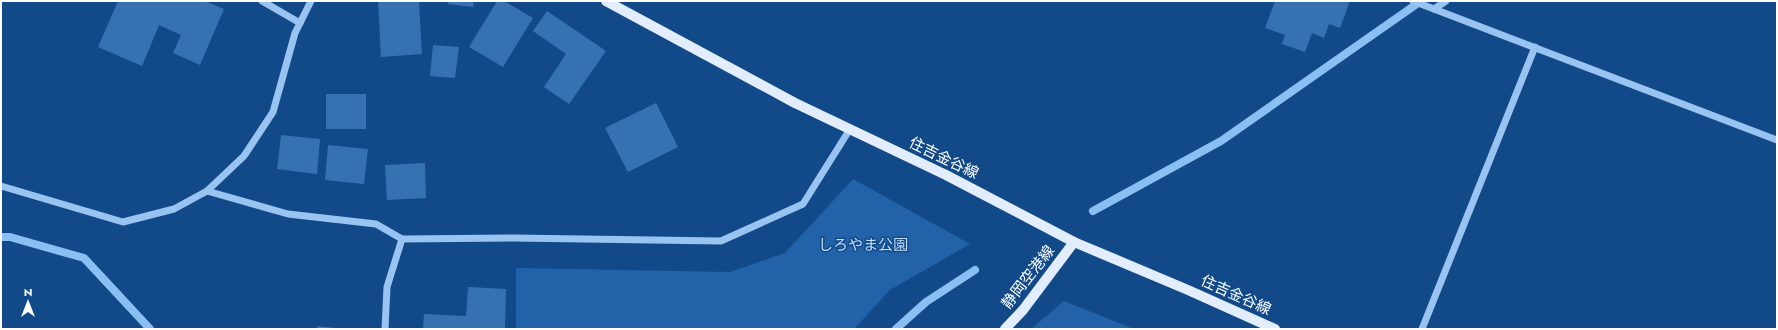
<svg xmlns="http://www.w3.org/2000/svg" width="1778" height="330" font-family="Jost,'Noto Sans JP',sans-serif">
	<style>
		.green { fill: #2162a8 }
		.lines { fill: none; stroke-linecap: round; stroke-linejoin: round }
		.stream { stroke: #8abff4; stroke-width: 8 }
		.building { fill: #3672b2 }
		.minor { stroke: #99c3f0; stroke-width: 7 }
		.major { stroke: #e2eeff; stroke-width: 10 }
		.labels { text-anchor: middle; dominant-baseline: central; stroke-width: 3; stroke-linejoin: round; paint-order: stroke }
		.street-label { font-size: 15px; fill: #fff; stroke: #124a89 }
		.park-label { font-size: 15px; fill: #bfddfc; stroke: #124a89 }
	</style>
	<rect width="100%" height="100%" fill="#124a89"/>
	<!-- green -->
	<g class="green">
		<polygon points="853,179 970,244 890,290 854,329 516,329 516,268 730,272 785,253"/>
		<polygon points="1064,301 1134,329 1031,329"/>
	</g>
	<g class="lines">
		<!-- stream -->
		<g class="stream">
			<polyline points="1093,211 1221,141 1421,1"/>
			<polyline points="1,237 10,237 84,258 150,329"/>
			<polyline points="896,329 926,302 975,270"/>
		</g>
	</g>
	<!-- building -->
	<g class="building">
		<polygon points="118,1 205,1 224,9 200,65 173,53 181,35 159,25 142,66 98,47"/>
		<polygon points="378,1 419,1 422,54 381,57"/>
		<polygon points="448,1 474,1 473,7 448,4"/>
		<polygon points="497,1 504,1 533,18 503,67 469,47"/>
		<polygon points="1275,1 1350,1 1340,28 1329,24 1324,38 1312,33 1305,52 1282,44 1285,35 1265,28"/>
		<polygon points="547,11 606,51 569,104 544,87 566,54 533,31"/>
		<polygon points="433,45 459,47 455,78 430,76"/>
		<rect x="326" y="94" width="40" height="35"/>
		<polygon points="656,103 678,147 628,172 605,128"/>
		<polygon points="281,135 320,139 317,174 277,169"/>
		<polygon points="328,145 368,149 364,184 325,180"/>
		<polygon points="425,163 426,198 387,200 385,165"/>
		<polygon points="468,287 506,289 505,329 423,329 424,314 466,316"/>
		<polygon points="317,326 335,328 335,329 317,329"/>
	</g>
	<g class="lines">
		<!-- minor -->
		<g class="minor">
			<polyline points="262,1 300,23"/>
			<polyline points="1413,1 1777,140"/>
			<polyline points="1434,9 1446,1"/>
			<polyline points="1,186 123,222 174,209 207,191 244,156 273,112 295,33 311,1"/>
			<polyline points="207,191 288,214 376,224 402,239"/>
			<polyline points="385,329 387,287 402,239 514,238 721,241 803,204 850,129"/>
			<polyline points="1422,329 1535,47"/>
		</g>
		<!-- major -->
		<g class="major">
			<polyline points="606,1 795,103 946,175 1074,242 1188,290 1275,329"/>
			<polyline points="1005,329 1023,310 1074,242"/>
		</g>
	</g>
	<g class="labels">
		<!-- street labels -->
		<g class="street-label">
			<text transform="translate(944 158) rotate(26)">住吉金谷線</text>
			<text transform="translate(1028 277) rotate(-52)">静岡空港線</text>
			<text transform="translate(1236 295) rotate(24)">住吉金谷線</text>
		</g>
		<!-- park labels -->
		<g class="park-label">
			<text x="863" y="245">しろやま公園</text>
		</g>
	</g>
	<!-- border -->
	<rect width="1778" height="330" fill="none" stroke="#ffffff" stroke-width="4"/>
	<!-- north arrow -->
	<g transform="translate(28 302)" stroke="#124a89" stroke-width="3" paint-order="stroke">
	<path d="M0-3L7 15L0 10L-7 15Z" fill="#ffffff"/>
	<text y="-6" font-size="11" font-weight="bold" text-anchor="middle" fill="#ffffff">N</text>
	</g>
</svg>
